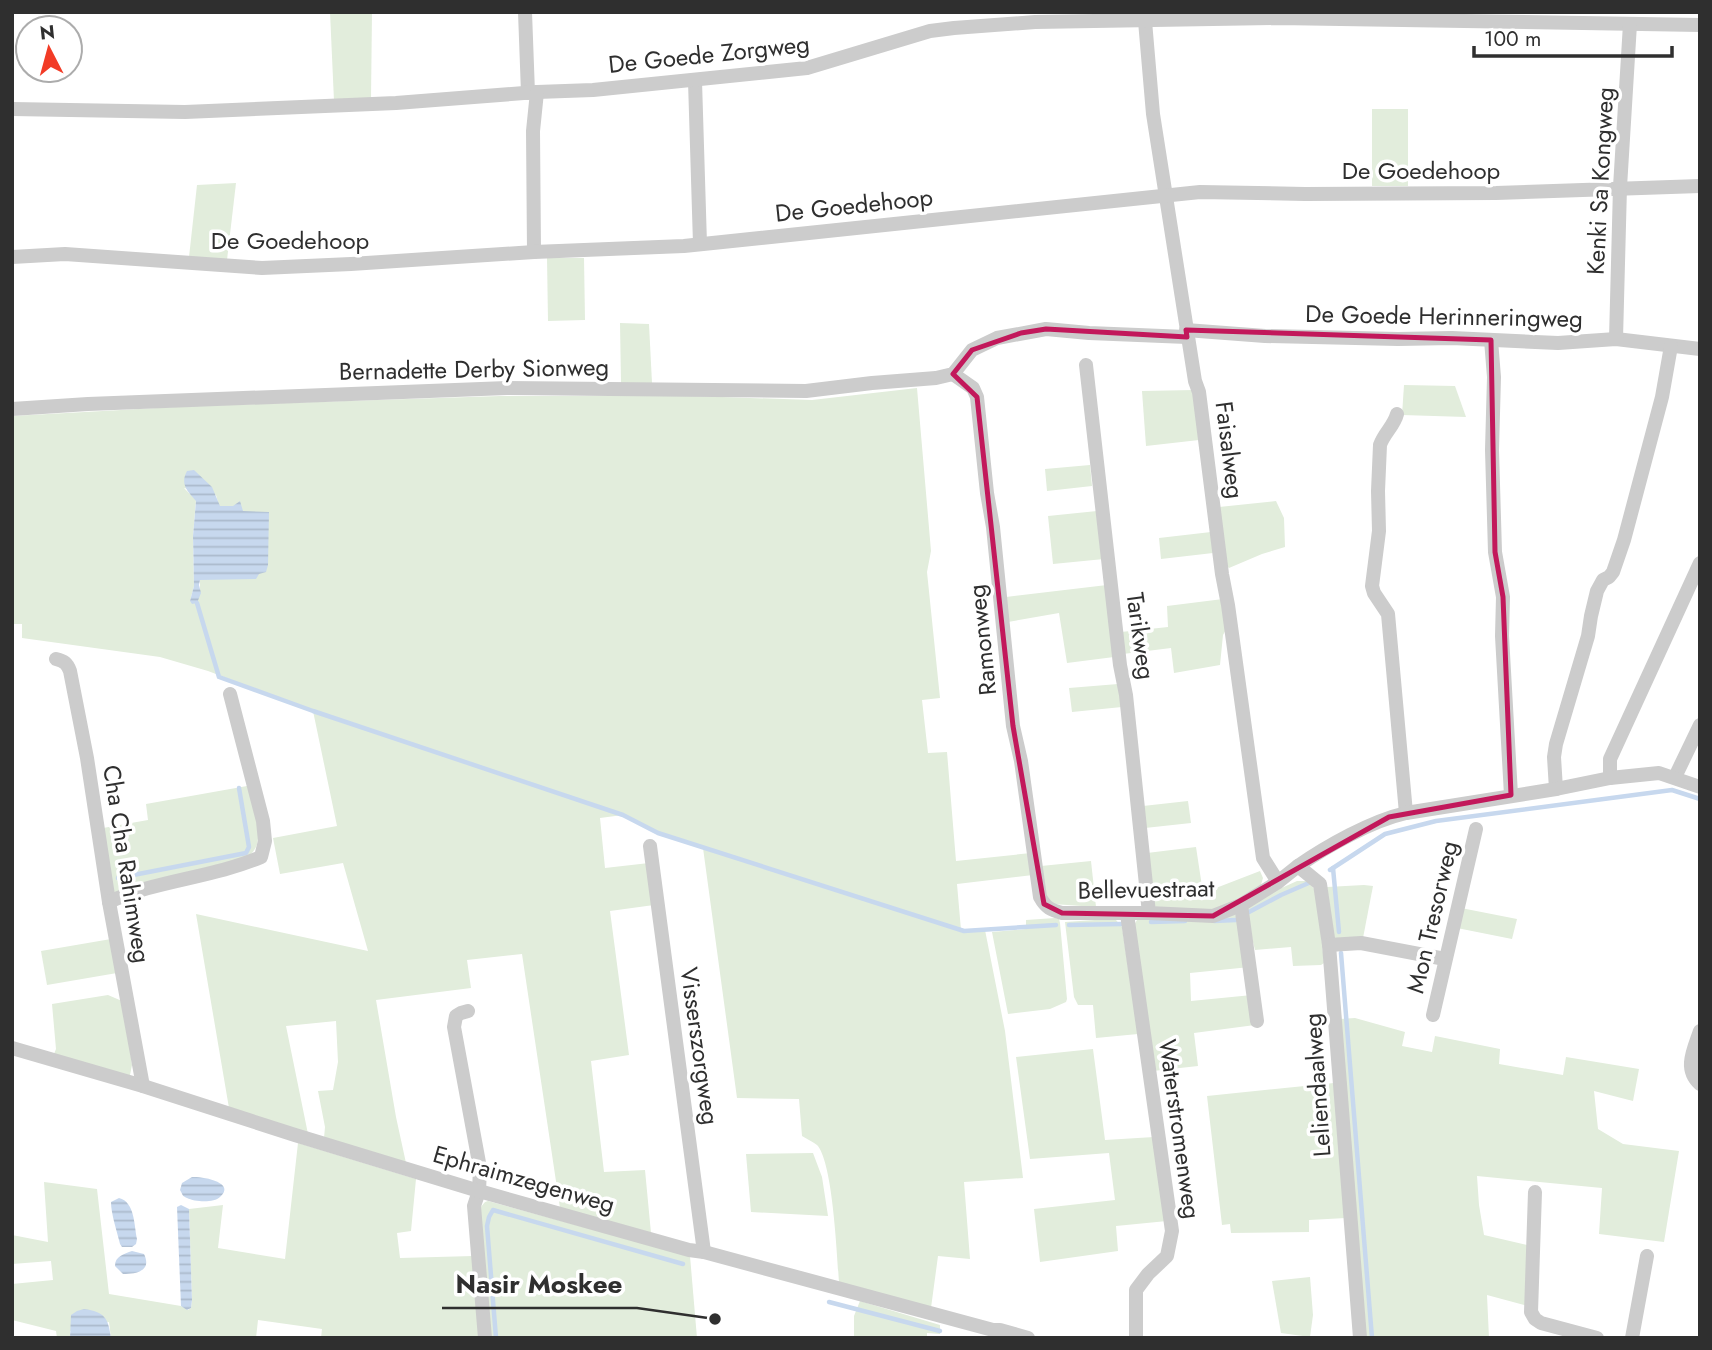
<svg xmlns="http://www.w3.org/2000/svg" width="1712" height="1350" font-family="Jost,sans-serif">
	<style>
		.grass { fill: #e2eddc; fill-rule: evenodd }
		.water { fill: url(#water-rules) }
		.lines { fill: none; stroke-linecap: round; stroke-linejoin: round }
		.stream { stroke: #c7d8ee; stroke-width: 4.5 }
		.minor { stroke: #ccc; stroke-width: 14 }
		.marked { fill: none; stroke: #c2185b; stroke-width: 5; stroke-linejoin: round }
		.labels { text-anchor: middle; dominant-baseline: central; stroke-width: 7; stroke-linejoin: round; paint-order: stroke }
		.street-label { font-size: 24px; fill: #2f2f2f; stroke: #fff }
		.leader { fill: none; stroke: #2f2f2f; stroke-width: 2.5 }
		.callout-dot { fill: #2f2f2f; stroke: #fff; stroke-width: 2.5 }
		.callout-label { font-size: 26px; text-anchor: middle; font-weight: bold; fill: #2f2f2f; stroke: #fff; stroke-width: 7; stroke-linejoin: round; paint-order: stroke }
	</style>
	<defs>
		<pattern id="water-rules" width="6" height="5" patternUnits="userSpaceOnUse" patternTransform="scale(1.75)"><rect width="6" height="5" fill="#c7d8ee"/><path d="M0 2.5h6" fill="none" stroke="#abbacc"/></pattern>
	</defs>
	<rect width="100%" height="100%" fill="#fff"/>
	<!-- grass -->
	<g class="grass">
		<polygon points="330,12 372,12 371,99 334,101"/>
		<rect x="1372" y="109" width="36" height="77"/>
		<polygon points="236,183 227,260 189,257 197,185"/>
		<polygon points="547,258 584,258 585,320 548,321"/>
		<polygon points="620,323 649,324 652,383 621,383"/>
		<polygon points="1404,385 1455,386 1466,417 1402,415"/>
		<path d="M917 388 931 551 927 572 940 698 922 700 928 753 947 752 956 861 1031 853 1033 875 957 884 961 930 964 931 985 930 1005 1031 1023 1178 964 1182 970 1259 938 1256 931 1308 839 1282C837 1256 833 1162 817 1145 813 1142 807 1139 802 1136L799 1099 737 1098 703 848 658 833 623 815 600 818 605 868 649 863 654 905 610 911 629 1055 591 1061 604 1172 645 1170 651 1233 560 1208 522 954 467 960 471 988 376 1000 396 1117 406 1163 324 1138 325 1127 318 1091 333 1090 338 1062 336 1021 286 1026 308 1134 229 1108 196 914 368 951 343 863 280 874 273 838 337 826 313 711 208 671 160 657 22 638V624H12V416L194 406 500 396H693L812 400ZM184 488 216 495 219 506H233L243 511 204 579 200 580V589L190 601 194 586 193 536 196 500Z"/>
		<polygon points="1194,390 1199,440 1146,446 1142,391"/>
		<polygon points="1090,465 1092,486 1047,491 1045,469"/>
		<polygon points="1276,501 1284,518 1285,547 1262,554 1229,568 1225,564 1219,507"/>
		<polygon points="1097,511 1104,559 1053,564 1048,516"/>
		<polygon points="1211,532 1213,553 1161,559 1159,538"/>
		<polygon points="1107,585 1114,657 1067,663 1059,613 1008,622 1006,597"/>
		<polygon points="1223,599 1228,626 1223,635 1220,665 1174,673 1171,648 1123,654 1121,632 1168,627 1167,606"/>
		<polygon points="1118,684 1122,707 1072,712 1069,688"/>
		<path d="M247 786C252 802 263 831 256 847 253 853 249 856 244 860L113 894 103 828 148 820 146 804Z"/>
		<polygon points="1188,801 1191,823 1145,828 1143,806"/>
		<polygon points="1196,847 1203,893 1260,871 1263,878 1260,888 1216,910 1156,907 1153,904 1147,853"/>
		<polygon points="1091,861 1096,907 1053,904 1045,895 1041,866"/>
		<polygon points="1297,881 1307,881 1317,892 1324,963 1321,965 1293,966 1291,947 1255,950 1248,922 1247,908 1257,899"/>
		<polygon points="1364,885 1373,886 1363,938 1337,939 1334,937 1327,887"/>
		<polygon points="1461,908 1517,919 1512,939 1457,928"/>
		<polygon points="1235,913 1250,967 1190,973 1191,1001 1252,995 1255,1025 1194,1033 1198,1066 1153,1071 1134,925 1137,920 1143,917"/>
		<polygon points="1055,918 1059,919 1060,923 1067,999 1066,1002 1050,1009 1008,1014 992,932 1026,929 1026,920"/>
		<polygon points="1110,919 1116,920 1122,927 1138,1034 1096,1038 1093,1005 1078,1005 1074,997 1065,922"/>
		<polygon points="111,939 117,973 47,985 41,951"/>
		<polygon points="108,995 122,1001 124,1005 132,1065 130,1075 126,1076 54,1054 56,1049 52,1004"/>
		<polygon points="1355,1018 1405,1032 1402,1046 1432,1052 1435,1036 1500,1049 1499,1064 1563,1075 1566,1057 1639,1069 1633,1101 1594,1091 1598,1129 1623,1144 1679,1151 1664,1242 1599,1234 1602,1188 1477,1176 1479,1205 1484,1235 1531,1246 1532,1307 1487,1295 1489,1338 1364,1338 1340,1019"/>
		<polygon points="1093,1049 1105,1140 1154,1137 1167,1221 1116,1226 1118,1251 1040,1262 1034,1209 1115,1200 1109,1153 1030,1159 1016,1057"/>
		<polygon points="1334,1083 1346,1218 1309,1220 1309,1232 1231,1233 1230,1224 1222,1225 1207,1096"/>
		<polygon points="298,1143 416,1179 411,1231 397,1233 400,1258 473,1256 479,1338 321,1338 322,1329 258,1320 256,1338 111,1338 109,1322 70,1331 70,1338 57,1338 56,1331 12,1320 12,1284 53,1280 51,1261 12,1264 12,1235 48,1242 44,1182 97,1189 109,1294 181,1306 188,1310 191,1308 192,1300 189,1209 223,1205 218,1248 285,1259"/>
		<polygon points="813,1153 822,1177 828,1216 751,1212 746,1154"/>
		<polygon points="488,1201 690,1256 697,1338 489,1338 480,1208 485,1202"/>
		<polygon points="1310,1277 1313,1315 1310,1337 1281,1333 1272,1281"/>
		<polygon points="860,1301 940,1325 940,1334 927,1333 927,1338 854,1338 854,1316"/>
	</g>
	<!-- water -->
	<g class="water">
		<path d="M194 470 212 487 220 506H233L240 501 243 511 269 512 268 565 266 572 259 574 256 579 200 580 199 585 201 593 197 603 192 604 190 601 194 586 193 536 196 501C187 491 180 484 187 471Z"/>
		<path d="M192 1177C201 1176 237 1182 220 1197 214 1203 195 1202 187 1198 182 1196 183 1195 180 1190L182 1183Z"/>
		<path d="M119 1198C135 1202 134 1225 137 1239L136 1244 132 1247H122L120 1244C117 1231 111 1214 111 1202Z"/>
		<polygon points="181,1205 189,1209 192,1300 191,1308 187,1310 181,1306 177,1207"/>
		<path d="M132 1251 144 1254C152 1271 137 1274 123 1274L115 1266C115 1256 124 1254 132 1251Z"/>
		<path d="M84 1309C105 1312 108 1318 111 1338H70L71 1315 77 1311Z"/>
	</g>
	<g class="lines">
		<!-- stream -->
		<g class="stream">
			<polyline points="197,603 219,677 313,711 623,815 658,833 964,931 1056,925"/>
			<polyline points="1333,868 1339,932"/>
			<polyline points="1330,870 1385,834 1436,821 1672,790 1700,799"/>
			<polyline points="118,878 246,853 249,847 239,788"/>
			<polyline points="1249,912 1281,895 1311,882"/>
			<polyline points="1214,921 1236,920"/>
			<polyline points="1151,922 1185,921"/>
			<polyline points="1069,925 1122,924"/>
			<polyline points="1341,953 1372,1338"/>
			<polyline points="829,1302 940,1331"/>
			<polyline points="496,1338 487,1226 489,1217 493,1210 683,1264"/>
		</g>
		<!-- minor -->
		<g class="minor">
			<polyline points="525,12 528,93"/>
			<polyline points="1145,21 1153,114 1195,381 1199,392 1222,574 1228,605 1263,858 1278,882"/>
			<polyline points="695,81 700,244"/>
			<polyline points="12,109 185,112 396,103 537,92 593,90 807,68 930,31 954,28 1035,22 1279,18 1700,25"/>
			<polyline points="534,252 533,131 537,92"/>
			<polyline points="12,257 65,254 262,268 351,264 534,252 684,246 1200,192 1305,194 1496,193 1700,186"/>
			<polyline points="1186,330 1265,336 1398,339 1452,338 1558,343 1616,339 1700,349"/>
			<polyline points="1616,339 1620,187 1630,24"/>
			<polyline points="1491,340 1494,377 1492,450 1495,552 1503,597 1502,636 1511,795"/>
			<polyline points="1086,365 1120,665 1126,695 1149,913"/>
			<path d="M953 374 973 388 977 397 987 493 993 527 1013 726 1021 761 1040 897C1046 908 1051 910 1062 913H1149L1213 916 1241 905 1278 882 1298 866 1320 884 1329 945 1360 1338"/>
			<polyline points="12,409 88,404 507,388 806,391 872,383 936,378 953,374 972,350 997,338 1046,329 1089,333 1187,337"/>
			<path d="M1397 414C1394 426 1384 433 1380 445L1378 491 1379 531 1372 586 1374 593 1388 614 1406 813"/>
			<path d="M56 659C64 661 67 663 70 671L87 758 109 902 143 1086"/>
			<polyline points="1675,777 1700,725"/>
			<polyline points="1610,778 1610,759 1700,563"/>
			<polyline points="1556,789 1554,757 1556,744 1588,636 1591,616 1597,591 1603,580 1609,577 1613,572 1624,540 1662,397 1671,346"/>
			<polyline points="650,846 704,1252"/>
			<path d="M1298 866C1327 846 1371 821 1406 813L1556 789 1610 778 1659 773 1700 787"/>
			<path d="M109 902C157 880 212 878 261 857L265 841 263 821 230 694"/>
			<polyline points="1241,905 1257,1021"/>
			<polyline points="1127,914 1172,1231 1167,1256 1148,1274 1136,1290 1136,1338"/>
			<polyline points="1329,945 1361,943 1445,959"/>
			<polyline points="468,1011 461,1013 456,1016 454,1027 480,1168 479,1191 474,1206 485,1338"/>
			<polyline points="1433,1015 1476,829"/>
			<path d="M1700 1031C1694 1049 1683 1069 1700 1084"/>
			<polyline points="12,1048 143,1086 295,1135 479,1191 689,1250 704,1252 993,1330 1000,1330 1028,1338"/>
			<polyline points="1535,1192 1531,1312 1535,1319 1541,1323 1597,1338"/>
			<polyline points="1632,1338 1647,1256"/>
		</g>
	</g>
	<!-- marked area -->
	<path class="marked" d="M1046 329 1187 337 1186 330 1491 340 1495 552 1503 597 1511 795 1389 817 1213 916 1062 913 1044 904 1013 726 977 397 953 374 972 350 1021 333Z"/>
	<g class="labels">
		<!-- street labels -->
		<g class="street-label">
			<text transform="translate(709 54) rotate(-6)">De Goede Zorgweg</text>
			<text x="1421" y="170">De Goedehoop</text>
			<text transform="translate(1600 181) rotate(-87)">Kenki Sa Kongweg</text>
			<text transform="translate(854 205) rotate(-6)">De Goedehoop</text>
			<text x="290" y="240">De Goedehoop</text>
			<text transform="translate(1444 316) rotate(1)">De Goede Herinneringweg</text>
			<text transform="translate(474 369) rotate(-1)">Bernadette Derby Sionweg</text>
			<text transform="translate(1230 450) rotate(83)">Faisalweg</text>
			<text transform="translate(1141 636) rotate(82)">Tarikweg</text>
			<text transform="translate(982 640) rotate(-96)">Ramonweg</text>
			<text transform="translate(127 864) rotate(81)">Cha Cha Rahimweg</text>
			<text transform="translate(1146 889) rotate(-1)">Bellevuestraat</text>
			<text transform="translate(1432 917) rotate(-77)">Mon Tresorweg</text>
			<text transform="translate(700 1046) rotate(82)">Visserszorgweg</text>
			<text transform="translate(1317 1085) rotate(-94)">Leliendaalweg</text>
			<text transform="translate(1180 1129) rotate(82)">Waterstromenweg</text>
			<text transform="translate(524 1179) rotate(16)">Ephraimzegenweg</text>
		</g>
	</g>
	<!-- callouts -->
	<path class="leader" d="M715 1319L637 1308H442"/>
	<circle class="callout-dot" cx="715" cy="1319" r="7"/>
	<g class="callout-label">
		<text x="539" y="1293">Nasir Moskee</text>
	</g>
	<!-- border -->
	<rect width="1712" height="1350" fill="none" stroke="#2f2f2f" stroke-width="28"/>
	<!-- north arrow -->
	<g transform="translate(49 49) rotate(354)"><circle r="33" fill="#ffffff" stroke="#acacac" stroke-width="2"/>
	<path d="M0-5L12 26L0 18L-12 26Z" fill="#f23b26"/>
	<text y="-10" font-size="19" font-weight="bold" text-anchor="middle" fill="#2f2f2f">N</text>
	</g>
	<!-- scale -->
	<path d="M1474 46v10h198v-10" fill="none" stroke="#2f2f2f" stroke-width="3.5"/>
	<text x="1484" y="46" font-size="21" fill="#2f2f2f" stroke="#ffffff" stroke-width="5" paint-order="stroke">100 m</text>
</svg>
